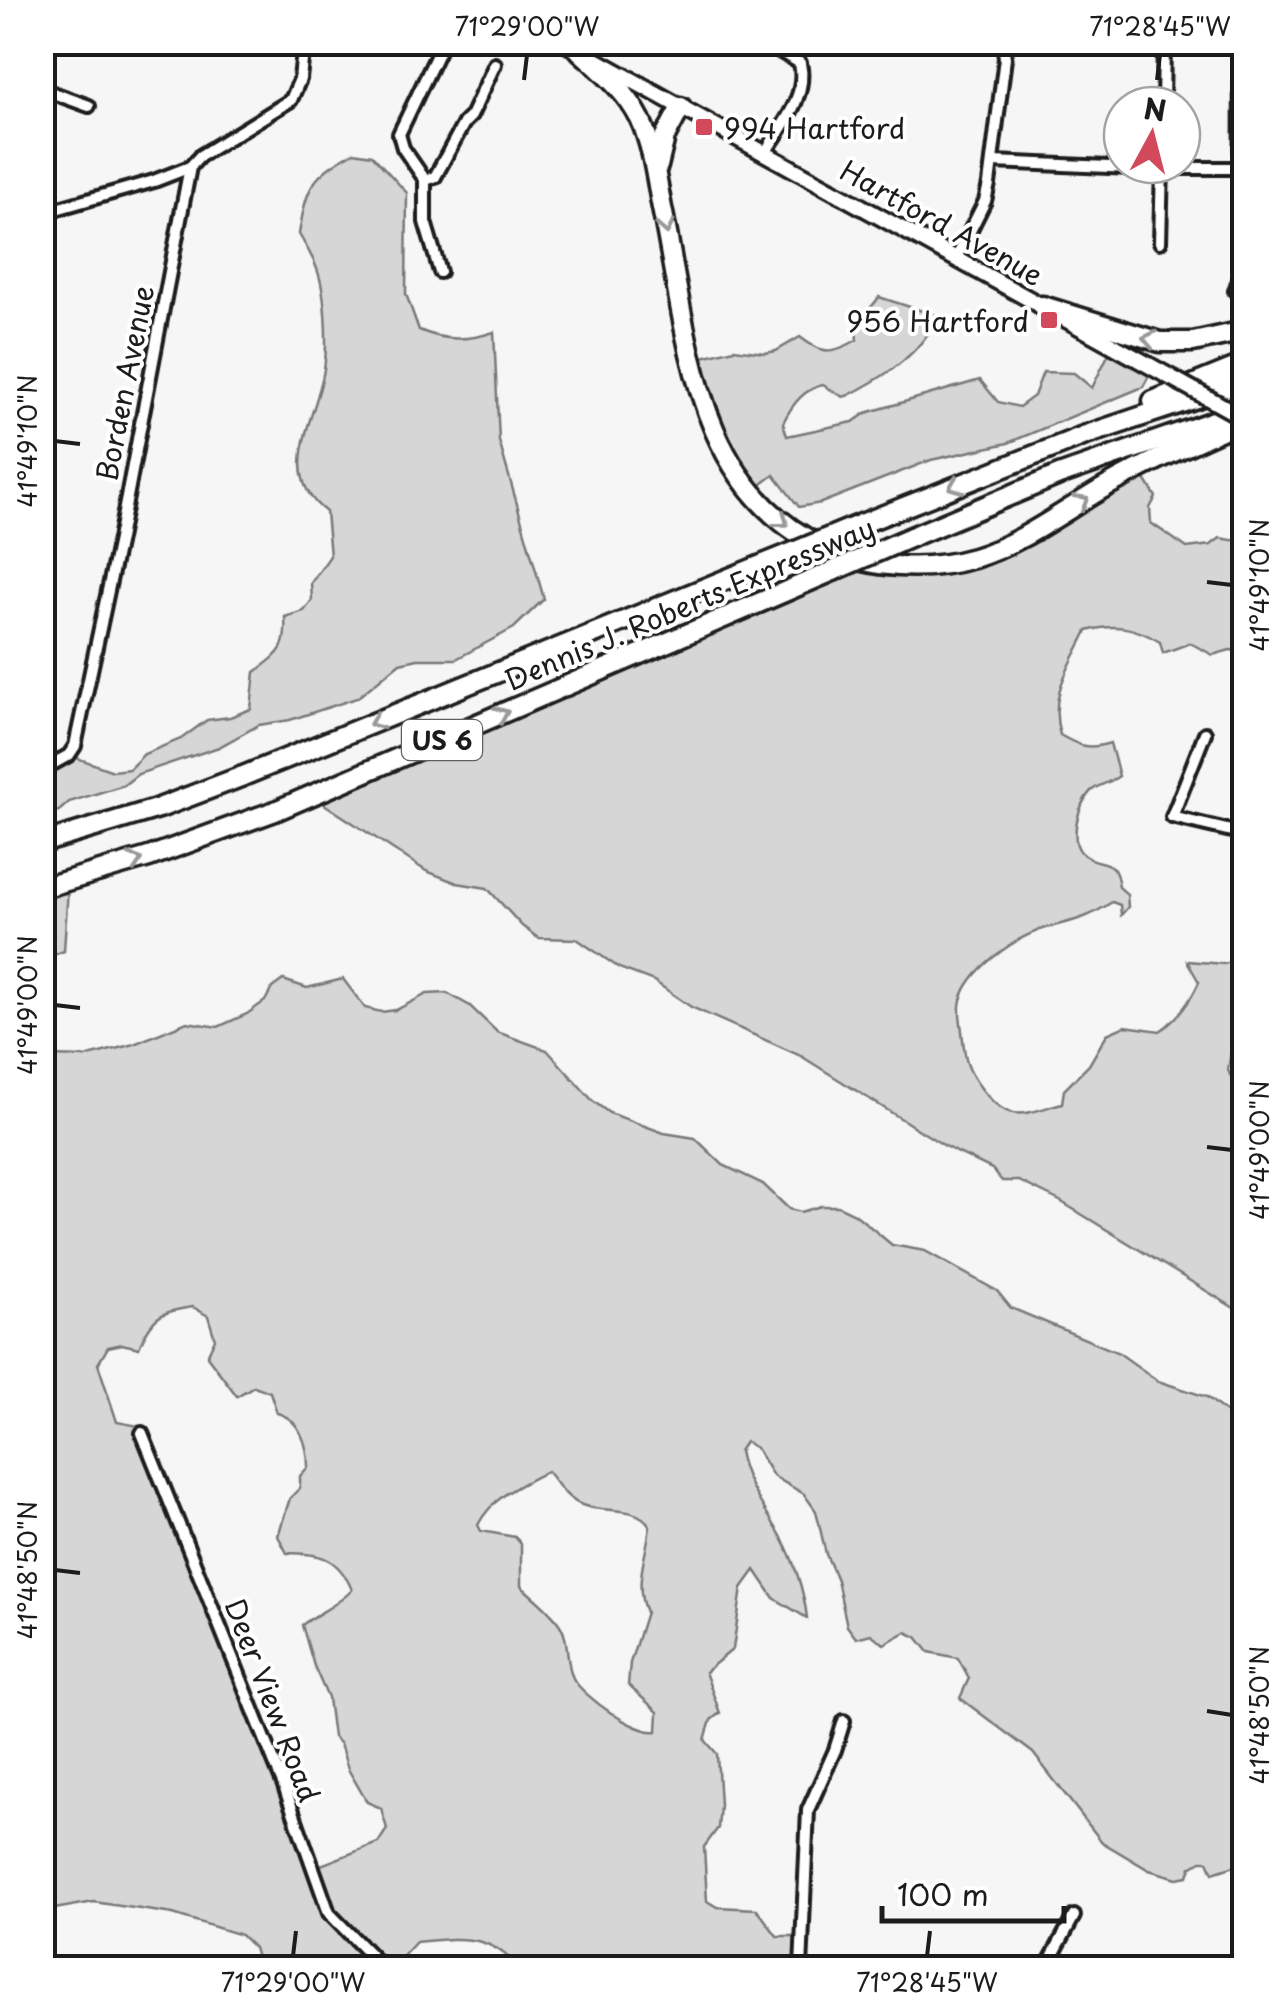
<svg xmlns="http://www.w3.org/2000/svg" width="1287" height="2011" font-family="'Playpen Sans',sans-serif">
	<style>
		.green { fill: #d6d6d6; stroke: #797979; stroke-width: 2.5; fill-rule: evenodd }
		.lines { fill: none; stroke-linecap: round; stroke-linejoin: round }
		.minor-casing { stroke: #1c1c1c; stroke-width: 18 }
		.secondary-casing { stroke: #1c1c1c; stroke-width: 21 }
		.motorway-casing { stroke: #1c1c1c; stroke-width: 25 }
		.minor { stroke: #fff; stroke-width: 10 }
		.secondary { stroke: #fff; stroke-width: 14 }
		.motorway { stroke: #fff; stroke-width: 18 }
		.secondary-bridge-casing { stroke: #1c1c1c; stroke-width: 21; stroke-linecap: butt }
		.motorway-bridge-casing { stroke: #1c1c1c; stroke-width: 25; stroke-linecap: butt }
		.secondary-bridge { stroke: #fff; stroke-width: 14 }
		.motorway-bridge { stroke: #fff; stroke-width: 18 }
		.oneway { stroke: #999 }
		.ticks { fill: none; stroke: #1c1c1c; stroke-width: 4 }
		.poi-dot { fill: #d1495b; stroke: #fff; stroke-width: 4 }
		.labels { text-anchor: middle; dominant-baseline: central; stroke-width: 8; stroke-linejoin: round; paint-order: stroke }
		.shield { fill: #fff; stroke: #606060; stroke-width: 2.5 }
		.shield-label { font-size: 25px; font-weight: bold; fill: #1c1c1c }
		.poi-label { font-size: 28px; fill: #1c1c1c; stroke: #fff; text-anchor: start }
		.street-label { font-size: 28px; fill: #1c1c1c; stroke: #fff }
		.neatline { fill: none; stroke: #1c1c1c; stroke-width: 4 }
		.ticks-label { font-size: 25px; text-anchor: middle; fill: #1c1c1c }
	</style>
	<rect width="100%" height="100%" fill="#f6f6f6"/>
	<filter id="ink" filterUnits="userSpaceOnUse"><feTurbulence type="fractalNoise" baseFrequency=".01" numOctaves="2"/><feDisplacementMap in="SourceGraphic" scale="20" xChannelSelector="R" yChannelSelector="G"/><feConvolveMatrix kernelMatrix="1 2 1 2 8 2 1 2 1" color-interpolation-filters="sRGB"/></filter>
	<g filter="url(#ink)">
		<!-- green -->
		<g class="green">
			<path d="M354 152 372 155 407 193 406 294 419 330C445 341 467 341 494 332L499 441 544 599 514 628 456 659H418L400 663 357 698 290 720 259 725 219 747 138 774 124 785 69 802 59 811 43 813 42 769 69 755 113 771 129 769 144 754 181 739 207 720 230 717 251 709 255 672C280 653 287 650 285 617L304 611 312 600 311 583 330 556 326 512C275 473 317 418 324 369 328 344 326 293 317 269 313 257 305 245 299 234 307 186 311 176 354 152Z"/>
			<path d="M879 297 938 316C920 355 887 375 849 395L843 397 823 385C803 389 791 406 783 423L787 436 853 422 866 413 980 380 998 402 1019 407 1034 396 1043 372 1074 373 1092 388 1111 349 1152 370 1143 387 1008 443 931 460 821 503 799 507 774 475 751 492 694 359 734 349 765 353 776 351 800 337C823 355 832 354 857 340 854 318 868 314 879 297Z"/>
			<path d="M1141 472 1156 497 1150 508 1151 523 1187 548 1211 545 1220 538 1244 542V651L1230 650 1213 655 1190 643 1163 653 1160 642C1135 627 1115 623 1087 631 1070 667 1048 694 1060 735 1079 746 1088 750 1110 743L1119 776C1110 783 1099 784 1091 791 1079 803 1069 838 1081 852 1098 870 1115 852 1119 887L1127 894 1128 907 1121 915 1120 905 1112 902C1082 922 1072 920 1040 930 1012 940 969 970 961 1000 958 1011 961 1021 962 1031 965 1058 965 1067 981 1088 1009 1125 1023 1114 1062 1103L1064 1090 1089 1065 1107 1034 1125 1026 1160 1031C1178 1019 1190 1002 1199 982L1187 961 1224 964 1244 958V1019L1234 1034 1228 1070 1244 1105V1314L1060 1201 1019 1181H1002L992 1169 948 1148 801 1056 691 1007 654 981 619 968 577 939 538 938 522 926 487 888 457 883 426 871 318 800 857 565 944 569Z"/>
			<polygon points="68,887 64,951 43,959 43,894"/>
			<path d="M343 979 365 1008 381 1012 396 1010 427 994 447 993 470 1006 497 1032 547 1050 593 1101 609 1113 664 1133 695 1138 723 1165 763 1184 789 1209 801 1212 821 1206H838L855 1214 892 1245 925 1251 997 1291 1011 1308 1119 1353 1158 1381 1207 1397 1244 1427V1863L1213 1873 1208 1861H1201L1191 1867 1188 1876 1177 1878 1149 1870 1102 1842 1033 1753 960 1698 969 1678 958 1658 929 1652 917 1637 906 1632 884 1644 871 1634 856 1638 847 1626 837 1580 826 1554 816 1511 804 1494 773 1476 756 1448 745 1442 739 1451C745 1484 764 1507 781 1536 794 1560 804 1591 807 1618L774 1598 755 1570 742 1588 733 1649 705 1672 720 1713 711 1720 705 1740 717 1754 720 1805 718 1828 704 1847 707 1901 717 1907 757 1909 777 1936H802V1968H519C488 1932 460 1938 416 1942L392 1968H260L254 1948 241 1935 173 1914 94 1902 43 1911 42 1058 51 1056 85 1057 134 1044 187 1022 218 1027 247 1014 265 1001 272 988 283 980 307 988ZM193 1307 208 1316 215 1339 207 1356 237 1396 254 1386 270 1392 277 1413C300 1419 308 1445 308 1467L300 1476V1488L290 1498 278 1536 287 1553C321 1553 339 1558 352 1590 337 1606 319 1612 302 1625L314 1666 328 1698 333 1737 340 1744 348 1769 367 1802 381 1808 387 1829 378 1843 316 1867 146 1440 139 1426 117 1422 98 1364 108 1347 122 1344 139 1348C152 1316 160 1312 193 1307ZM547 1471C558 1484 566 1499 582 1505 603 1514 637 1504 650 1526 647 1556 633 1583 646 1612L630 1663 628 1685 658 1712 657 1731C637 1735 582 1696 573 1678 565 1661 570 1641 560 1625 550 1610 534 1598 521 1586V1544L515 1537 481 1531 478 1525C492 1497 520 1485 547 1471Z"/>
		</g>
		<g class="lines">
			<!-- minor casing -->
			<g class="minor-casing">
				<g id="minor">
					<path d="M763 42 800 63C808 96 782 125 765 153"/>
					<polyline points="42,89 89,106"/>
					<polyline points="1163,105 1164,42"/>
					<polyline points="993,162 1132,168 1244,168"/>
					<polyline points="425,180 435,177 464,123 471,116 495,64"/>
					<polyline points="42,213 154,181 190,167"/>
					<polyline points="1160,242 1162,166"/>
					<polyline points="956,259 985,201 989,184 1005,58 1003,42"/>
					<polyline points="440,272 425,222 425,180 403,148 399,134 443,42"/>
					<polyline points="1235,291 1240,276 1241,42"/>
					<polyline points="1205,733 1172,817 1244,834"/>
					<polyline points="42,770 69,755 75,746 119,539 190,167 200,156 291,100 300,79 304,42"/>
					<polyline points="142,1433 284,1786 329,1913 383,1968"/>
					<polyline points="801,1968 808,1810 835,1750 844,1721"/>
					<polyline points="1046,1968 1074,1916"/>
				</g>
			</g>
			<!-- secondary casing -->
			<g class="secondary-casing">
				<polyline id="secondary" points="563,42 1172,378"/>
			</g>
			<!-- motorway casing -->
			<g class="motorway-casing">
				<g id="motorway">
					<path d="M580 51C603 72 626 91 640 119 653 147 656 178 662 208 688 332 693 488 825 548 872 569 925 572 974 558 1023 543 1063 511 1107 486 1152 461 1198 440 1244 420"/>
					<polyline points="658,166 665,137 681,107"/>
					<polyline points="1043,306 1160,342 1193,342 1244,331"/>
					<polyline points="1153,401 1244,364"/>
					<polyline points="861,524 1083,436 1244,382"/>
					<polyline points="911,537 1059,475 1228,416"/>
					<polyline points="42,843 159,808 243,776 791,553"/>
					<polyline points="42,888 149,857 275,811 833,571"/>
				</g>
			</g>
			<!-- minor -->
			<use href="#minor" class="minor"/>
			<!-- secondary -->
			<use href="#secondary" class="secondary"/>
			<!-- motorway -->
			<use href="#motorway" class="motorway"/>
			<!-- secondary-bridge casing -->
			<g class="secondary-bridge-casing">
				<polyline id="secondary-bridge" points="1172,378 1244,418"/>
			</g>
			<!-- motorway-bridge casing -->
			<g class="motorway-bridge-casing">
				<g id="motorway-bridge">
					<polyline points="791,553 861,524"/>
					<polyline points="833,571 911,537"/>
				</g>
			</g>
			<!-- secondary-bridge -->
			<use href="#secondary-bridge" class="secondary-bridge"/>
			<!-- motorway-bridge -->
			<use href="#motorway-bridge" class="motorway-bridge"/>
		</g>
		<!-- one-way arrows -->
		<defs><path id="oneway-chevron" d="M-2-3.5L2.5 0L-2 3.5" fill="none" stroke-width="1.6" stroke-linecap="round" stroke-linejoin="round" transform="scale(2.5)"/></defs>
		<g class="oneway">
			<use href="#oneway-chevron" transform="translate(666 227) rotate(79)"/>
			<use href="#oneway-chevron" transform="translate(1149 339) rotate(-168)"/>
			<use href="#oneway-chevron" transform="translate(955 486) rotate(158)"/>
			<use href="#oneway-chevron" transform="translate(1082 501) rotate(-31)"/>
			<use href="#oneway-chevron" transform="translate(782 521) rotate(37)"/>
			<use href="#oneway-chevron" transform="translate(502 714) rotate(-23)"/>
			<use href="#oneway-chevron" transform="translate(376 722) rotate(158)"/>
			<use href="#oneway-chevron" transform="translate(136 861) rotate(-17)"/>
		</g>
	</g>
	<!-- ticks -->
	<path class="ticks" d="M524 80 527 55M1157 80 1160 55M55 441 80 444M1207 582 1232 585M55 1005 80 1008M1207 1147 1232 1150M55 1570 80 1573M1207 1711 1232 1715M293 1956 296 1931M927 1956 930 1931"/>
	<!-- markers -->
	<g class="poi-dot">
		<rect x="694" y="117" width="20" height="20" rx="5"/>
		<rect x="1039" y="310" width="20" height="20" rx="5"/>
	</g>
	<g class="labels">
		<!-- shield labels -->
		<rect class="shield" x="402" y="720" width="80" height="40" rx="8"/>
		<g class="shield-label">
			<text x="442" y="740">US 6</text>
		</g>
		<!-- poi labels -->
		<g class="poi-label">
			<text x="724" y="127">994 Hartford</text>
			<text x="1029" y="320" text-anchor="end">956 Hartford</text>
		</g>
		<!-- street labels -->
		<g class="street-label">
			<text transform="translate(942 222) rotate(29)">Hartford Avenue</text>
			<text transform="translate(124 383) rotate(-79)">Borden Avenue</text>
			<text transform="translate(689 603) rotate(-23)">Dennis J. Roberts Expressway</text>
			<text transform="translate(273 1700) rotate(69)">Deer View Road</text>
		</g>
	</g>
	<!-- margin -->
	<rect width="1287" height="2011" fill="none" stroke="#fff" stroke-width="110"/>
	<!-- north arrow -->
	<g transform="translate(1152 135) rotate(7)"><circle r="48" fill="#ffffff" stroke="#a4a4a4" stroke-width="2.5"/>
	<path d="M0-8L18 38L0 25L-18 38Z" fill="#d1495b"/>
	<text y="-15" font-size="28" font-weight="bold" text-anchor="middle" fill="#1c1c1c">N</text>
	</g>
	<!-- scale -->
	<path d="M882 1906v15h182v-15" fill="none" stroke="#1c1c1c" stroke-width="5"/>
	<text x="897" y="1906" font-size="30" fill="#1c1c1c" stroke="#ffffff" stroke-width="8" paint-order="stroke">100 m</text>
	<rect x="55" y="55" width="1177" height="1901" class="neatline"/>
	<g class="ticks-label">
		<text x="527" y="36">71°29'00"W</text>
		<text x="1160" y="36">71°28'45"W</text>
		<text transform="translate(28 441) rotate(-90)" y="9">41°49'10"N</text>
		<text transform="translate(1260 585) rotate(-90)" y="9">41°49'10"N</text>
		<text transform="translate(28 1005) rotate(-90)" y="9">41°49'00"N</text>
		<text transform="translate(1260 1150) rotate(-90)" y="9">41°49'00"N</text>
		<text transform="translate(28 1570) rotate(-90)" y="9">41°48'50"N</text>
		<text transform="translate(1260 1715) rotate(-90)" y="9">41°48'50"N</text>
		<text x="293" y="1992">71°29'00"W</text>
		<text x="927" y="1992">71°28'45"W</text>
	</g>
</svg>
